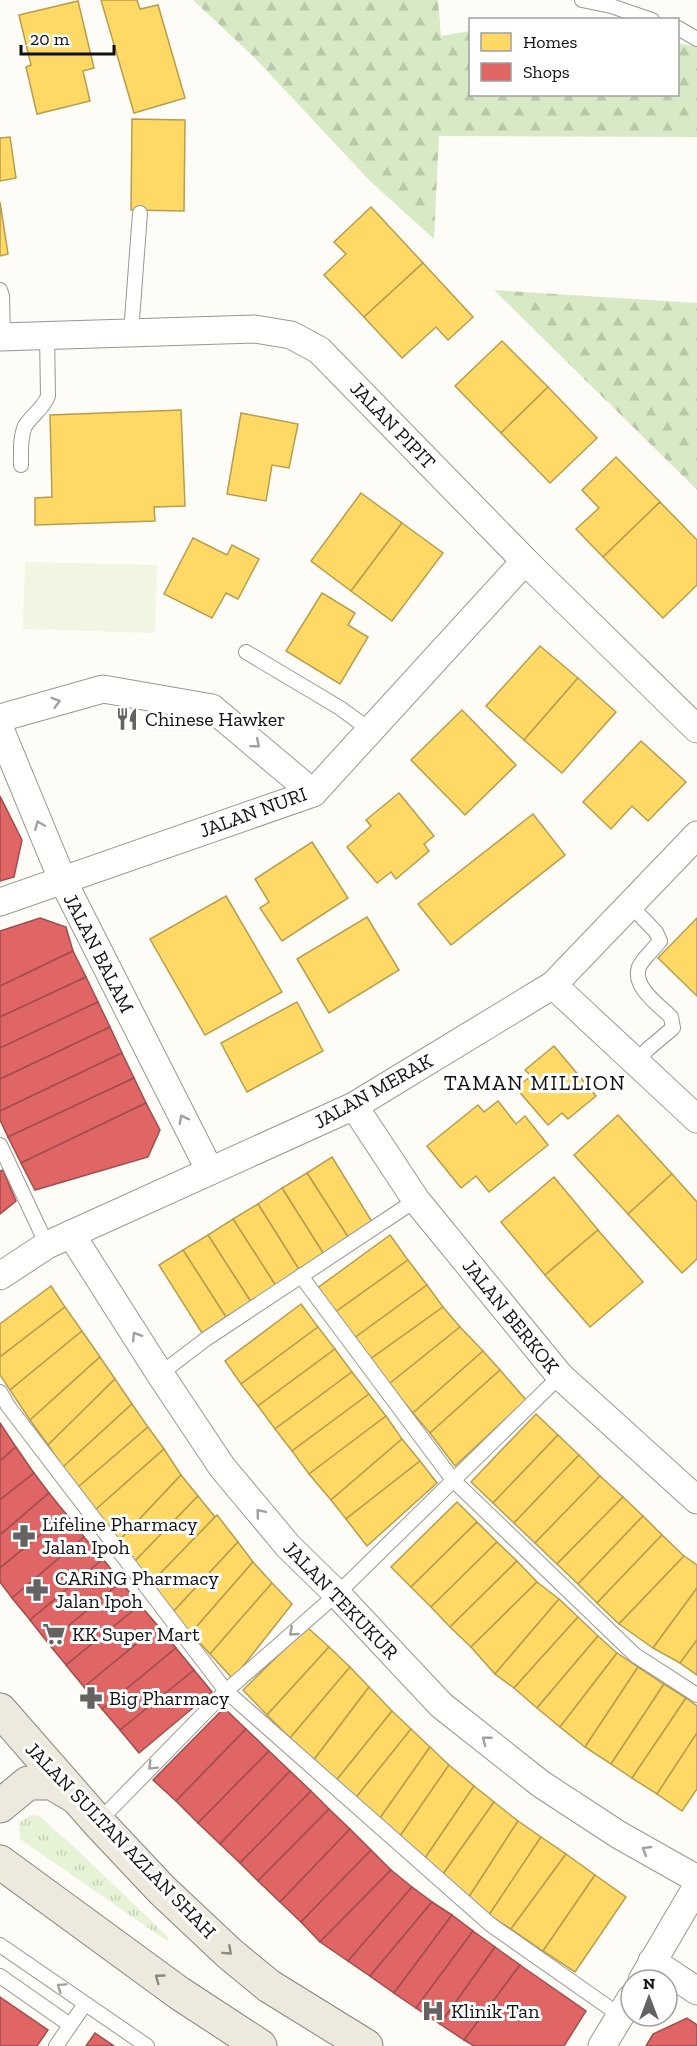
<svg xmlns="http://www.w3.org/2000/svg" width="697" height="2046" font-family="'Zilla Slab',serif">
	<style>
		.grass { fill: url(#grass-tufts) }
		.forest { fill: url(#forest-firs) }
		.pitch { fill: #f0f6e1 }
		.homes { fill: #ffd966; stroke: #b89d4c; stroke-width: 1.5 }
		.shops { fill: #e06666; stroke: #a24c4c; stroke-width: 1.5 }
		.lines { fill: none; stroke-linecap: round; stroke-linejoin: round }
		.lane-casing { stroke: #979795; stroke-width: 16 }
		.street-casing { stroke: #979795; stroke-width: 29 }
		.primary-casing { stroke: #858482; stroke-width: 35 }
		.lane { stroke: #fffffe; stroke-width: 14 }
		.street { stroke: #fffffe; stroke-width: 27 }
		.primary { stroke: #ede9dc; stroke-width: 33 }
		.oneway { stroke: #a0a09f }
		.oneway2 { stroke: #8a8881 }
		.labels { text-anchor: middle; dominant-baseline: central; stroke-width: 6; stroke-linejoin: round; paint-order: stroke }
		.street-label { font-size: 20px; fill: #111; stroke: #fff }
		.poi-label { font-size: 20px; fill: #111; stroke: #fff; text-anchor: start }
		.neighbourhood-label { font-size: 21px; letter-spacing: 1.5px; fill: #111; stroke: #fff }
	</style>
	<defs>
		<pattern id="grass-tufts" width="24" height="20" patternUnits="userSpaceOnUse" patternTransform="scale(1.5)"><rect width="24" height="20" fill="#e7f3d7"/><path d="M3 7l-1-3M5 7V3M7 7l1-3M15 17l-1-3M17 17v-4M19 17l1-3" fill="none" stroke="#c5cfb8"/></pattern>
		<pattern id="forest-firs" width="22" height="20" patternUnits="userSpaceOnUse" patternTransform="scale(1.5)"><rect width="22" height="20" fill="#d8eac5"/><path d="M5 1l3.5 6h-7zM16 11l3.5 6h-7z" fill="#b8c8a8"/></pattern>
	</defs>
	<rect width="100%" height="100%" fill="#fdfcf7"/>
	<!-- grass -->
	<polygon class="grass" points="30,1815 39,1816 71,1844 169,1938 167,1941 20,1839 19,1823"/>
	<!-- forest -->
	<g class="forest">
		<polygon points="193,0 438,0 441,36 470,31 470,94 678,94 678,43 697,47 697,137 439,136 434,239 370,181 254,57"/>
		<polygon points="494,290 697,303 697,490"/>
	</g>
	<!-- pitch -->
	<polygon class="pitch" points="25,562 157,565 155,633 23,629"/>
	<!-- homes -->
	<g class="homes">
		<polygon points="101,0 137,0 140,9 158,5 185,98 134,113"/>
		<polygon points="78,1 94,68 83,71 90,101 37,114 26,67 31,65 19,15"/>
		<polygon points="132,119 185,120 184,211 131,210"/>
		<polygon points="10,137 16,178 0,181 0,138"/>
		<polygon points="0,202 8,254 0,256"/>
		<polygon points="371,207 423,263 364,317 324,275 346,254 334,242"/>
		<polygon points="423,263 473,317 448,340 436,327 402,358 364,317"/>
		<polygon points="502,341 548,387 501,433 455,386"/>
		<polygon points="548,387 597,438 550,483 501,433"/>
		<polygon points="181,410 185,506 154,507 155,521 35,525 35,498 52,497 50,415"/>
		<polygon points="241,413 298,424 289,468 272,465 266,501 227,494"/>
		<polygon points="616,457 660,502 603,557 576,529 599,508 582,490"/>
		<polygon points="361,493 402,523 351,591 311,561"/>
		<polygon points="660,502 697,540 697,585 663,618 603,557"/>
		<polygon points="402,523 443,553 392,621 351,591"/>
		<polygon points="193,538 227,555 232,545 259,559 238,599 226,593 212,618 164,594"/>
		<polygon points="322,593 355,613 348,625 368,637 340,684 286,651"/>
		<polygon points="540,646 578,678 524,740 486,706"/>
		<polygon points="578,678 616,712 562,773 524,740"/>
		<polygon points="462,710 516,765 465,815 411,760"/>
		<polygon points="641,741 686,782 648,821 632,806 611,829 583,802"/>
		<polygon points="399,793 434,836 424,844 429,851 396,879 391,872 377,883 347,847 371,826 366,820"/>
		<polygon points="533,814 565,855 451,945 418,904"/>
		<polygon points="312,842 348,898 282,941 260,908 269,902 255,879"/>
		<polygon points="226,896 282,992 205,1035 150,939"/>
		<polygon points="367,917 399,970 329,1013 297,959"/>
		<polygon points="697,918 697,996 658,958"/>
		<polygon points="297,1002 323,1051 247,1092 221,1043"/>
		<polygon points="554,1046 596,1096 568,1119 562,1113 548,1125 516,1088 531,1076 525,1070"/>
		<polygon points="498,1101 516,1124 525,1116 548,1145 489,1192 476,1176 461,1188 427,1146 478,1105 484,1112"/>
		<polygon points="618,1115 672,1174 628,1214 574,1155"/>
		<polygon points="332,1157 374,1225 350,1240 307,1173"/>
		<polygon points="307,1173 350,1240 325,1256 282,1188"/>
		<polygon points="672,1174 697,1202 697,1259 682,1273 628,1214"/>
		<polygon points="554,1177 598,1230 545,1275 501,1222"/>
		<polygon points="282,1188 325,1256 300,1271 258,1204"/>
		<polygon points="258,1204 300,1271 276,1286 233,1219"/>
		<polygon points="233,1219 276,1286 251,1302 208,1235"/>
		<polygon points="598,1230 643,1282 590,1327 545,1275"/>
		<polygon points="208,1235 251,1302 226,1317 183,1250"/>
		<polygon points="390,1235 408,1260 334,1313 316,1289"/>
		<polygon points="183,1250 226,1317 202,1333 159,1265"/>
		<polygon points="408,1260 427,1285 353,1339 334,1313"/>
		<polygon points="427,1285 443,1307 369,1360 353,1339"/>
		<polygon points="51,1286 65,1307 0,1357 0,1324"/>
		<polygon points="301,1304 318,1327 241,1384 225,1361"/>
		<polygon points="65,1307 82,1331 10,1390 0,1375 0,1357"/>
		<polygon points="443,1307 460,1327 389,1384 369,1360"/>
		<polygon points="318,1327 335,1349 258,1406 241,1384"/>
		<polygon points="460,1327 483,1351 413,1413 389,1384"/>
		<polygon points="82,1331 100,1357 30,1420 10,1390"/>
		<polygon points="335,1349 352,1372 275,1429 258,1406"/>
		<polygon points="483,1351 500,1370 430,1433 413,1413"/>
		<polygon points="100,1357 115,1379 48,1445 30,1420"/>
		<polygon points="500,1370 526,1400 455,1466 430,1433"/>
		<polygon points="352,1372 369,1394 292,1451 275,1429"/>
		<polygon points="115,1379 132,1404 63,1467 48,1445"/>
		<polygon points="369,1394 386,1416 309,1474 292,1451"/>
		<polygon points="132,1404 148,1427 77,1488 63,1467"/>
		<polygon points="536,1414 558,1435 493,1503 471,1482"/>
		<polygon points="386,1416 402,1439 331,1500 309,1474"/>
		<polygon points="148,1427 164,1449 94,1511 77,1488"/>
		<polygon points="558,1435 579,1455 514,1523 493,1503"/>
		<polygon points="402,1439 420,1461 346,1519 331,1500"/>
		<polygon points="164,1449 181,1475 118,1542 94,1511"/>
		<polygon points="579,1455 600,1476 535,1543 514,1523"/>
		<polygon points="420,1461 437,1483 367,1546 346,1519"/>
		<polygon points="181,1475 198,1496 134,1562 118,1542"/>
		<polygon points="600,1476 623,1497 557,1564 535,1543"/>
		<polygon points="198,1496 215,1517 149,1585 134,1562"/>
		<polygon points="623,1497 643,1516 578,1584 557,1564"/>
		<polygon points="457,1502 477,1522 411,1587 391,1567"/>
		<polygon points="217,1515 238,1542 172,1613 149,1585"/>
		<polygon points="643,1516 662,1535 597,1603 578,1584"/>
		<polygon points="477,1522 497,1542 431,1607 411,1587"/>
		<polygon points="662,1535 684,1556 619,1624 597,1603"/>
		<polygon points="238,1542 253,1562 191,1633 172,1613"/>
		<polygon points="497,1542 517,1561 450,1627 431,1607"/>
		<polygon points="684,1556 697,1565 697,1588 653,1648 619,1624"/>
		<polygon points="517,1561 537,1582 471,1647 450,1627"/>
		<polygon points="253,1562 272,1583 210,1654 191,1633"/>
		<polygon points="537,1582 559,1599 495,1674 471,1647"/>
		<polygon points="272,1583 292,1604 233,1679 210,1654"/>
		<polygon points="697,1588 697,1640 680,1663 653,1648"/>
		<polygon points="559,1599 578,1617 514,1688 495,1674"/>
		<polygon points="578,1617 598,1636 537,1708 514,1688"/>
		<polygon points="307,1627 329,1647 267,1715 243,1690"/>
		<polygon points="598,1636 617,1653 560,1727 537,1708"/>
		<polygon points="697,1640 697,1675 680,1663"/>
		<polygon points="329,1647 350,1667 290,1738 267,1715"/>
		<polygon points="617,1653 638,1667 585,1747 560,1727"/>
		<polygon points="350,1667 369,1687 313,1761 290,1738"/>
		<polygon points="638,1667 664,1684 611,1764 585,1747"/>
		<polygon points="664,1684 686,1698 632,1778 611,1764"/>
		<polygon points="369,1687 392,1711 335,1782 313,1761"/>
		<polygon points="686,1698 697,1706 697,1733 657,1794 632,1778"/>
		<polygon points="392,1711 411,1729 354,1800 335,1782"/>
		<polygon points="411,1729 430,1747 378,1821 354,1800"/>
		<polygon points="697,1733 697,1789 682,1811 657,1794"/>
		<polygon points="430,1747 449,1765 398,1839 378,1821"/>
		<polygon points="449,1765 474,1786 423,1861 398,1839"/>
		<polygon points="474,1786 494,1802 441,1877 423,1861"/>
		<polygon points="494,1802 518,1821 467,1900 441,1877"/>
		<polygon points="518,1821 541,1837 489,1915 467,1900"/>
		<polygon points="541,1837 566,1854 511,1929 489,1915"/>
		<polygon points="566,1854 595,1875 543,1951 511,1929"/>
		<polygon points="595,1875 626,1897 575,1972 543,1951"/>
	</g>
	<!-- shops -->
	<g class="shops">
		<polygon points="0,796 22,840 14,877 0,881"/>
		<polygon points="40,918 66,927 73,951 0,986 0,931"/>
		<polygon points="73,951 86,977 0,1017 0,986"/>
		<polygon points="86,977 98,1002 0,1048 0,1017"/>
		<polygon points="98,1002 110,1027 0,1079 0,1048"/>
		<polygon points="110,1027 122,1053 0,1111 0,1079"/>
		<polygon points="122,1053 134,1078 8,1137 0,1120 0,1111"/>
		<polygon points="134,1078 146,1103 21,1163 8,1137"/>
		<polygon points="146,1103 160,1130 148,1157 35,1190 21,1163"/>
		<polygon points="3,1170 16,1201 0,1214 0,1171"/>
		<polygon points="0,1423 16,1447 0,1461"/>
		<polygon points="16,1447 34,1473 0,1500 0,1461"/>
		<polygon points="34,1473 49,1493 0,1535 0,1500"/>
		<polygon points="49,1493 66,1514 0,1568 0,1535"/>
		<polygon points="66,1514 84,1537 12,1598 0,1582 0,1568"/>
		<polygon points="84,1537 103,1559 30,1620 12,1598"/>
		<polygon points="103,1559 121,1582 48,1643 30,1620"/>
		<polygon points="121,1582 140,1605 66,1665 48,1643"/>
		<polygon points="140,1605 158,1626 84,1687 66,1665"/>
		<polygon points="158,1626 176,1648 102,1709 84,1687"/>
		<polygon points="176,1648 194,1670 120,1730 102,1709"/>
		<polygon points="194,1670 212,1692 139,1753 120,1730"/>
		<polygon points="224,1708 246,1729 176,1801 153,1780"/>
		<polygon points="246,1729 269,1751 198,1823 176,1801"/>
		<polygon points="269,1751 290,1771 220,1844 198,1823"/>
		<polygon points="290,1771 311,1791 240,1863 220,1844"/>
		<polygon points="311,1791 329,1809 258,1881 240,1863"/>
		<polygon points="329,1809 350,1829 280,1902 258,1881"/>
		<polygon points="350,1829 371,1850 301,1922 280,1902"/>
		<polygon points="371,1850 391,1870 320,1942 301,1922"/>
		<polygon points="391,1870 412,1887 348,1961 320,1942"/>
		<polygon points="412,1887 432,1902 370,1976 348,1961"/>
		<polygon points="432,1902 452,1915 394,1993 370,1976"/>
		<polygon points="452,1915 473,1931 416,2008 394,1993"/>
		<polygon points="473,1931 495,1947 440,2024 416,2008"/>
		<polygon points="495,1947 520,1965 464,2040 440,2024"/>
		<polygon points="520,1965 586,2011 564,2046 474,2046 464,2040"/>
		<polygon points="0,1997 48,2030 37,2046 0,2046"/>
		<polygon points="687,2018 697,2025 697,2046 646,2046 653,2034"/>
		<polygon points="95,2033 114,2046 86,2046"/>
	</g>
	<g class="lines">
		<!-- lane casing -->
		<g class="lane-casing">
			<g id="lane">
				<polyline points="582,0 611,6 652,20"/>
				<polyline points="678,28 697,39"/>
				<polyline points="0,290 2,296 3,337"/>
				<polyline points="131,333 140,213"/>
				<path d="M21 465C21 453 20 437 25 426 32 415 43 409 48 396L47 335"/>
				<polyline points="246,652 340,708 370,730"/>
				<path d="M630 905 656 932 660 941C654 949 643 958 639 967 632 987 659 1005 671 1017L673 1028 648 1049 636 1062"/>
				<polyline points="0,1145 47,1245"/>
				<polyline points="301,1276 453,1480 635,1655 697,1695"/>
				<polyline points="160,1374 206,1339 416,1200"/>
				<polyline points="0,1392 8,1406 226,1691 491,1925 621,2016"/>
				<polyline points="98,1822 226,1691 337,1594 560,1376"/>
				<polyline points="0,1945 147,2046"/>
				<polyline points="0,1976 70,2025"/>
				<polyline points="56,2046 85,2004"/>
			</g>
		</g>
		<!-- street casing -->
		<g class="street-casing">
			<g id="street">
				<polyline points="0,337 255,329 291,335 319,350 525,561 697,729"/>
				<polyline points="0,718 103,689 212,708 313,793"/>
				<polyline points="0,729 62,879 210,1171"/>
				<polyline points="0,902 313,793 525,561"/>
				<polyline points="553,985 697,1119"/>
				<polyline points="354,1106 416,1200 560,1376 697,1500"/>
				<polyline points="71,1234 160,1374 222,1467 288,1546 337,1594 441,1705 541,1784 619,1835 697,1879"/>
				<polyline points="0,1276 47,1245 354,1106 553,985 697,835"/>
				<polyline points="652,1961 697,1991"/>
				<polyline points="642,1980 697,1886"/>
				<polyline points="602,2046 631,1998"/>
			</g>
		</g>
		<!-- primary casing -->
		<g class="primary-casing">
			<g id="primary">
				<polyline points="0,1710 98,1822 162,1890 230,1954 269,1986 366,2046"/>
				<polyline points="0,1806 28,1783 52,1783 74,1796"/>
				<polyline points="0,1862 179,1993 260,2046"/>
			</g>
		</g>
		<!-- lane -->
		<use href="#lane" class="lane"/>
		<!-- street -->
		<use href="#street" class="street"/>
		<!-- primary -->
		<use href="#primary" class="primary"/>
	</g>
	<!-- one-way arrows -->
	<defs><path id="oneway-chevron" d="M-2-3.5L2.5 0L-2 3.5" fill="none" stroke-width="1.6" stroke-linecap="round" stroke-linejoin="round" transform="scale(1.5)"/></defs>
	<g class="oneway">
		<use href="#oneway-chevron" transform="translate(56 702) rotate(-16)"/>
		<use href="#oneway-chevron" transform="translate(256 744) rotate(40)"/>
		<use href="#oneway-chevron" transform="translate(39 825) rotate(-112)"/>
		<use href="#oneway-chevron" transform="translate(183 1119) rotate(-117)"/>
		<use href="#oneway-chevron" transform="translate(136 1336) rotate(-122)"/>
		<use href="#oneway-chevron" transform="translate(260 1513) rotate(-130)"/>
		<use href="#oneway-chevron" transform="translate(293 1632) rotate(139)"/>
		<use href="#oneway-chevron" transform="translate(486 1740) rotate(-142)"/>
		<use href="#oneway-chevron" transform="translate(152 1766) rotate(135)"/>
		<use href="#oneway-chevron" transform="translate(646 1850) rotate(-150)"/>
		<use href="#oneway-chevron" transform="translate(61 1987) rotate(-145)"/>
	</g>
	<g class="oneway2">
		<use href="#oneway-chevron" transform="translate(228 1951) rotate(42)"/>
		<use href="#oneway-chevron" transform="translate(159 1978) rotate(-144)"/>
	</g>
	<!-- icons -->
	<defs>
		<g id="restaurant-bare" transform="scale(1.8)"><path d="M-5-6h1v4h1v-4h1v4h1v-4h1v5L-1.5 .5V6h-2V.5L-5-1ZM5-6V6H3V1.5H1.5Q1.5-4 5-6Z" fill="#646362" stroke="#fff" stroke-width="2.5" paint-order="stroke"/></g>
		<g id="pharmacy-bare" transform="scale(1.8)"><path d="M-2-6h4v4h4v4h-4v4h-4v-4h-4v-4h4Z" fill="#646362" stroke="#fff" stroke-width="2.5" paint-order="stroke"/></g>
		<g id="supermarket-bare" transform="scale(1.8)"><path d="M-6-5.5h2.5l.6 2H6L4.5 2H-2.5L-4.4-4H-6ZM-1.5 3.2a1.3 1.3 0 1 0 .1 0ZM3 3.2a1.3 1.3 0 1 0 .1 0Z" fill="#646362" stroke="#fff" stroke-width="2.5" paint-order="stroke"/></g>
		<g id="hospital-bare" transform="scale(1.8)"><path d="M-5-5h3v3.5h4V-5h3V5h-3V1.5h-4V5h-3Z" fill="#646362" stroke="#fff" stroke-width="2.5" paint-order="stroke"/></g>
	</defs>
	<g fill-rule="evenodd">
		<use href="#restaurant-bare" x="127" y="719"/>
		<use href="#pharmacy-bare" x="24" y="1536"/>
		<use href="#pharmacy-bare" x="37" y="1590"/>
		<use href="#supermarket-bare" x="54" y="1634"/>
		<use href="#pharmacy-bare" x="91" y="1698"/>
		<use href="#hospital-bare" x="433" y="2011"/>
	</g>
	<g class="labels">
		<!-- street labels -->
		<g class="street-label">
			<text transform="translate(393 425) rotate(46)">JALAN PIPIT</text>
			<text transform="translate(253 812) rotate(-20)">JALAN NURI</text>
			<text transform="translate(99 953) rotate(63)">JALAN BALAM</text>
			<text transform="translate(373 1091) rotate(-29)">JALAN MERAK</text>
			<text transform="translate(511 1316) rotate(51)">JALAN BERKOK</text>
			<text transform="translate(341 1600) rotate(46)">JALAN TEKUKUR</text>
			<text transform="translate(121 1840) rotate(46)">JALAN SULTAN AZLAN SHAH</text>
		</g>
		<!-- poi labels -->
		<g class="poi-label">
			<text x="145" y="719">Chinese Hawker</text>
			<text x="42" y="1524">Lifeline Pharmacy<tspan x="42" dy="23">Jalan Ipoh</tspan></text>
			<text x="55" y="1578">CARiNG Pharmacy<tspan x="55" dy="23">Jalan Ipoh</tspan></text>
			<text x="72" y="1634">KK Super Mart</text>
			<text x="109" y="1698">Big Pharmacy</text>
			<text x="451" y="2011">Klinik Tan</text>
		</g>
		<!-- neighbourhood labels -->
		<g class="neighbourhood-label">
			<text x="535" y="1082">TAMAN MILLION</text>
		</g>
	</g>
	<!-- legend -->
	<rect x="469" y="18" width="210" height="78" fill="#ffffff" stroke="#a0a0a0" stroke-width="1.5"/>
	<rect x="481" y="33" width="30" height="18" fill="#ffd966" stroke="#a0a0a0" stroke-width="1.5"/>
	<text x="523" y="48" font-size="18" fill="#111111">Homes</text>
	<rect x="481" y="63" width="30" height="18" fill="#e06666" stroke="#a0a0a0" stroke-width="1.5"/>
	<text x="523" y="78" font-size="18" fill="#111111">Shops</text>
	<!-- north arrow -->
	<g transform="translate(649 1998)"><circle r="28" fill="#ffffff" stroke="#a0a0a0" stroke-width="1.5"/>
	<path d="M0-4.5L10 22L0 15L-10 22Z" fill="#646362"/>
	<text y="-9" font-size="16" font-weight="bold" text-anchor="middle" fill="#111111">N</text>
	</g>
	<!-- scale -->
	<path d="M21 45v9h93v-9" fill="none" stroke="#111111" stroke-width="3"/>
	<text x="30" y="45" font-size="18" fill="#111111" stroke="#ffffff" stroke-width="4.5" paint-order="stroke">20 m</text>
</svg>
